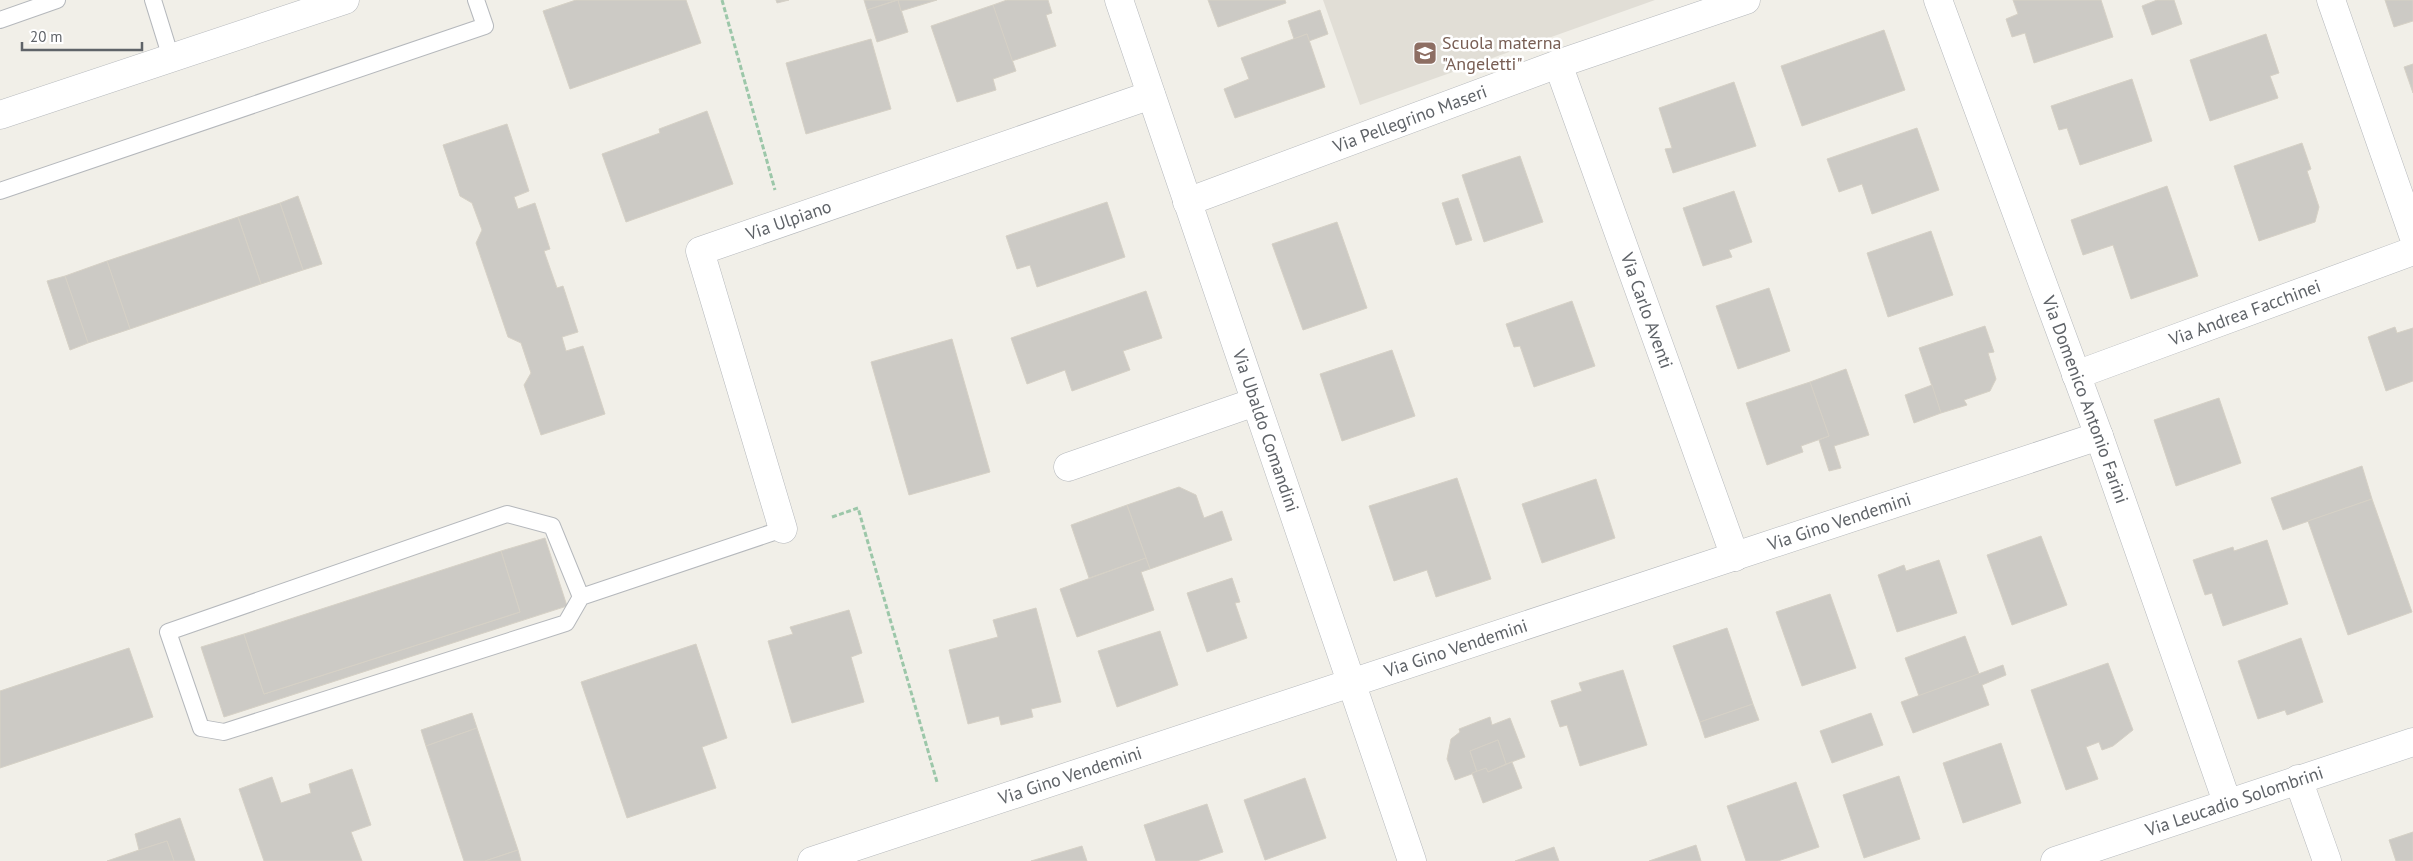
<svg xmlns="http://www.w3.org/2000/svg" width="2413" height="861" font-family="'PT Sans',sans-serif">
<rect width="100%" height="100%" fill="#f1efe8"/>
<polygon fill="#e1ded6" points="1323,0 1655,0 1360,105"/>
<g fill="#cccac5" stroke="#d6d1c6">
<polygon points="576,0 686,0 701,43 570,89 543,11"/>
<polygon points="776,0 789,0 777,3"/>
<polygon points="864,0 897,0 867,10"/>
<polygon points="898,0 908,32 877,42 867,10"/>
<polygon points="898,0 937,0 901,11"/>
<polygon points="1007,0 1048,0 1052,13 1046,15 1056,46 1012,61 993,5"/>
<polygon points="1208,0 1285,0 1286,3 1218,27"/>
<polygon points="2013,0 2101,0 2113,37 2034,63 2025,33 2012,37 2006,19 2018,14"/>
<polygon points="2157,0 2174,0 2182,24 2152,35 2142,6"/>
<polygon points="2385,0 2413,0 2413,21 2394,27"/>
<polygon points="993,5 1016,71 993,79 996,90 957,102 931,26"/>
<polygon points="1320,10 1328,34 1309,41 1307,34 1294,39 1288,21"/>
<polygon points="1884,30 1905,90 1802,126 1781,66"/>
<polygon points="1307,34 1325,87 1235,118 1224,89 1249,79 1241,58"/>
<polygon points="2266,34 2279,73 2270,76 2278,98 2210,121 2190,60"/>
<polygon points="871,39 891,109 806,134 786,63"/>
<polygon points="2413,64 2413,93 2404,67"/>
<polygon points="2132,79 2152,141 2080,165 2067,128 2059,130 2051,106"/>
<polygon points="1734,82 1756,146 1673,173 1665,149 1672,148 1659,108"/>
<polygon points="707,111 733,184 626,222 602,154 660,133 659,129"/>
<polygon points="507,124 529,191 514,197 518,209 535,203 550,249 544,251 557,288 563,286 578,332 562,337 566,351 583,346 605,414 541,435 524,385 531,373 521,343 508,337 476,243 482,230 472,203 460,196 443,145"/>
<polygon points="1917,128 1939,190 1872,214 1862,184 1839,192 1827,159"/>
<polygon points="2302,143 2311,169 2307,171 2319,207 2315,222 2259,241 2234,166"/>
<polygon points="1520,156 1543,222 1484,242 1462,175"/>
<polygon points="2167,186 2198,276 2131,299 2113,245 2083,255 2071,220"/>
<polygon points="1734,191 1752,242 1729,250 1732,257 1703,266 1683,208"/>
<polygon points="298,196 322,264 303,270 280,203"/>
<polygon points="1458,198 1472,240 1456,245 1442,203"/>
<polygon points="1107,202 1125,257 1037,287 1030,265 1017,269 1006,236"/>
<polygon points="280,203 303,270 261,284 238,217"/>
<polygon points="238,217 261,284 130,329 107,261"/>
<polygon points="1337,222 1367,308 1303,330 1272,244"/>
<polygon points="1931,231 1953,295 1888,317 1867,253"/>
<polygon points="107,261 130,329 88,343 65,276"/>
<polygon points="65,276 88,343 70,350 47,281"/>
<polygon points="1769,288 1790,351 1738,369 1716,306"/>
<polygon points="1146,291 1162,338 1123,351 1130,370 1072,391 1065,370 1027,384 1011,338"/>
<polygon points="1572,301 1595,366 1534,387 1520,346 1514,347 1506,324"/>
<polygon points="1985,326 1994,352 1988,353 1996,379 1990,391 1964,400 1967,405 1941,413 1919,348"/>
<polygon points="2395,327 2397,333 2413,328 2413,381 2386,391 2368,337"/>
<polygon points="952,339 990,472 909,495 871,362"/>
<polygon points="1392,350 1415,416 1342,441 1320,374"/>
<polygon points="1846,369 1869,435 1834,446 1841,468 1829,471 1819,440 1829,436 1810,382"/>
<polygon points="1810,382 1829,436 1801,446 1803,452 1767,465 1746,403"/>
<polygon points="1932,385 1941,413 1914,423 1905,395"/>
<polygon points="2219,398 2241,463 2176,486 2154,420"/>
<polygon points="2362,466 2372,499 2283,530 2271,498"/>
<polygon points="1457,478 1491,579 1436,597 1427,570 1394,581 1369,506"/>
<polygon points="1596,479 1615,538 1542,563 1522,504"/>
<polygon points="1179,487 1196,495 1204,518 1222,511 1232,540 1150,569 1127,505"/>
<polygon points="2372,499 2412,612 2348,635 2308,521"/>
<polygon points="1127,505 1146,558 1089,578 1071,525"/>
<polygon points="2041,536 2067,605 2012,625 1987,555"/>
<polygon points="545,538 567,606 224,717 201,647 244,634 264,694 520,612 501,551"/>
<polygon points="2267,540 2288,604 2223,626 2212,593 2205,595 2193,560 2233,547 2234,551"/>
<polygon points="501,551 520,612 264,694 244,634"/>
<polygon points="1146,558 1150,569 1141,572 1154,610 1077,637 1060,589"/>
<polygon points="1939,560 1957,613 1897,632 1878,575 1904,565 1906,571"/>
<polygon points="1232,578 1240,602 1235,603 1247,638 1207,652 1187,593"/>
<polygon points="1830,594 1856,668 1802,686 1776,612"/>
<polygon points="1036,608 1061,702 1031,709 1033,717 1001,725 999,716 968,724 949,650 998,637 993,620"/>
<polygon points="849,610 862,653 851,657 864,702 792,723 768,641 793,634 790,627"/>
<polygon points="1727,628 1753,704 1700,722 1673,646"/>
<polygon points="1160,631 1178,685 1117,707 1098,651"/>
<polygon points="1965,636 1979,674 1919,696 1905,658"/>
<polygon points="2301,638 2323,702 2287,715 2285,710 2258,719 2238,661"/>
<polygon points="696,644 727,738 702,747 716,788 627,818 581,682"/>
<polygon points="129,648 153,717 0,768 0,691"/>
<polygon points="2108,663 2133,730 2113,746 2102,750 2099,742 2086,747 2098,779 2066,790 2031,690"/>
<polygon points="2003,665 2006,675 1982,685 1989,705 1913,733 1901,702"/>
<polygon points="1623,670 1647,745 1580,766 1567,725 1560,727 1551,701 1582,691 1579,683"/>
<polygon points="1753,704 1759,720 1705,738 1700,722"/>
<polygon points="472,713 477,728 426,746 421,730"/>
<polygon points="1871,713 1883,745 1832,763 1820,731"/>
<polygon points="1490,717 1492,725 1510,718 1525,757 1506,764 1498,740 1470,751 1477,772 1455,780 1447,759 1451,739 1460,732 1459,729"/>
<polygon points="477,728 518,850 485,861 464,861 426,746"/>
<polygon points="1498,740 1506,764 1488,772 1486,768 1477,772 1470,751"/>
<polygon points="2001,743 2021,803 1963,823 1943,763"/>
<polygon points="1512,762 1522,788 1483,803 1472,773 1486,768 1488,772"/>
<polygon points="352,769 371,825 351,832 362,861 264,861 239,789 272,777 281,803 311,793 309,784"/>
<polygon points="1899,776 1920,839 1864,858 1843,795"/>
<polygon points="1305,778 1326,838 1265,860 1244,800"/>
<polygon points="1796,782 1819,847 1778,861 1746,861 1727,806"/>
<polygon points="1207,804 1223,852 1197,861 1156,861 1144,825"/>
<polygon points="180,818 195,861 174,861 167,841 139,850 135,834"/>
<polygon points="2413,832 2413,861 2396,861 2389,840"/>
<polygon points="167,841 174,861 107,861 139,850"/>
<polygon points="1696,845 1701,861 1649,861"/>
<polygon points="1082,846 1087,861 1031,861"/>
<polygon points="1554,847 1559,861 1515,861"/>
<polygon points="518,850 521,861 485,861"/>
</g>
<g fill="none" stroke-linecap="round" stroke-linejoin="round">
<g stroke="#b5b8bc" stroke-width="18">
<g id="lane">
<polyline points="153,0 171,58"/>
<polyline points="0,20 57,0"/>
<polyline points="0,191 485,26 476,0"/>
<polyline points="581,597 566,623 224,732 201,728 168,632 507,514 552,526 581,597 783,529"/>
</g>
</g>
<g stroke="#b5b8bc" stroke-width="29">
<g id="street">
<path id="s1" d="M1119 0 1412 861"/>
<path id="s2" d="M1938 0 2099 436 2227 802"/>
<polyline points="2331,0 2413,235"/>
<path id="s3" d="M1558 64 1735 557"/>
<polyline points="0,115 345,0"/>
<path id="s4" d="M1187 202 1558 64 1746 0"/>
<path id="s5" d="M2076 375 2413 251"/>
<polyline points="1068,467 1255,402"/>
<path id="s6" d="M783 529 700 251 1151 95"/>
<polyline points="2298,779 2327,861"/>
<path id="s7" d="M812 861 2099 436"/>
</g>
</g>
<g stroke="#b6babf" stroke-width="29">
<g id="secondary">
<path id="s8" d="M2055 861 2413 742"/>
</g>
</g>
<g stroke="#9cc7a9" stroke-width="3" stroke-dasharray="5 2.5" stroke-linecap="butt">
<polyline points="722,0 775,190"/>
<polyline points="832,517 858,508 937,782"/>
</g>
<use href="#lane" stroke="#fff" stroke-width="16"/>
<use href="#street" stroke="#fff" stroke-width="28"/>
<use href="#secondary" stroke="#fff" stroke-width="28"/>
</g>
<defs>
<g id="school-square" transform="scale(1.25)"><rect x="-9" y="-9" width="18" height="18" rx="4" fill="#8d6e63" stroke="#fff"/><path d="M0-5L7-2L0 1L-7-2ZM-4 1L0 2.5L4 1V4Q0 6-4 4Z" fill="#fff"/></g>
</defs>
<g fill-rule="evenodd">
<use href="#school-square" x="1425" y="53"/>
</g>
<g text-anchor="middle" stroke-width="5" stroke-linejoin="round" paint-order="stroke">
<g font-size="18" fill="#785e54" stroke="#fff" text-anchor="start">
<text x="1442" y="49">Scuola materna<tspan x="1442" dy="21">"Angeletti"</tspan></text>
</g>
<g font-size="18" fill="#5f6368" stroke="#fff">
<text dy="6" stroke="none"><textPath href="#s4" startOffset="238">Via Pellegrino Maseri</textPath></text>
<text dy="6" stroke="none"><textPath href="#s6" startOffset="384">Via Ulpiano</textPath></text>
<text dy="6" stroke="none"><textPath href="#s3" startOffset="262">Via Carlo Aventi</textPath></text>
<text dy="6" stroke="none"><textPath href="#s5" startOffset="180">Via Andrea Facchinei</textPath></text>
<text dy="6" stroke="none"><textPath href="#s2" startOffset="426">Via Domenico Antonio Farini</textPath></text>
<text dy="6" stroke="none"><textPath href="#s1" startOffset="455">Via Ubaldo Comandini</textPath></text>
<text dy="6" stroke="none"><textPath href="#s7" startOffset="1082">Via Gino Vendemini</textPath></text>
<text dy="6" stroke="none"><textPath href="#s7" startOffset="678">Via Gino Vendemini</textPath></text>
<text dy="6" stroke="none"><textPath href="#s7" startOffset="272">Via Gino Vendemini</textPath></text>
<text dy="6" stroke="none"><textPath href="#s8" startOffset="189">Via Leucadio Solombrini</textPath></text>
</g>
</g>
<path d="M22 42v8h120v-8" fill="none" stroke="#5f6368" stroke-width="2.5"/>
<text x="30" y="42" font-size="15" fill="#5f6368" stroke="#ffffff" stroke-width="4" paint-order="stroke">20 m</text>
</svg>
